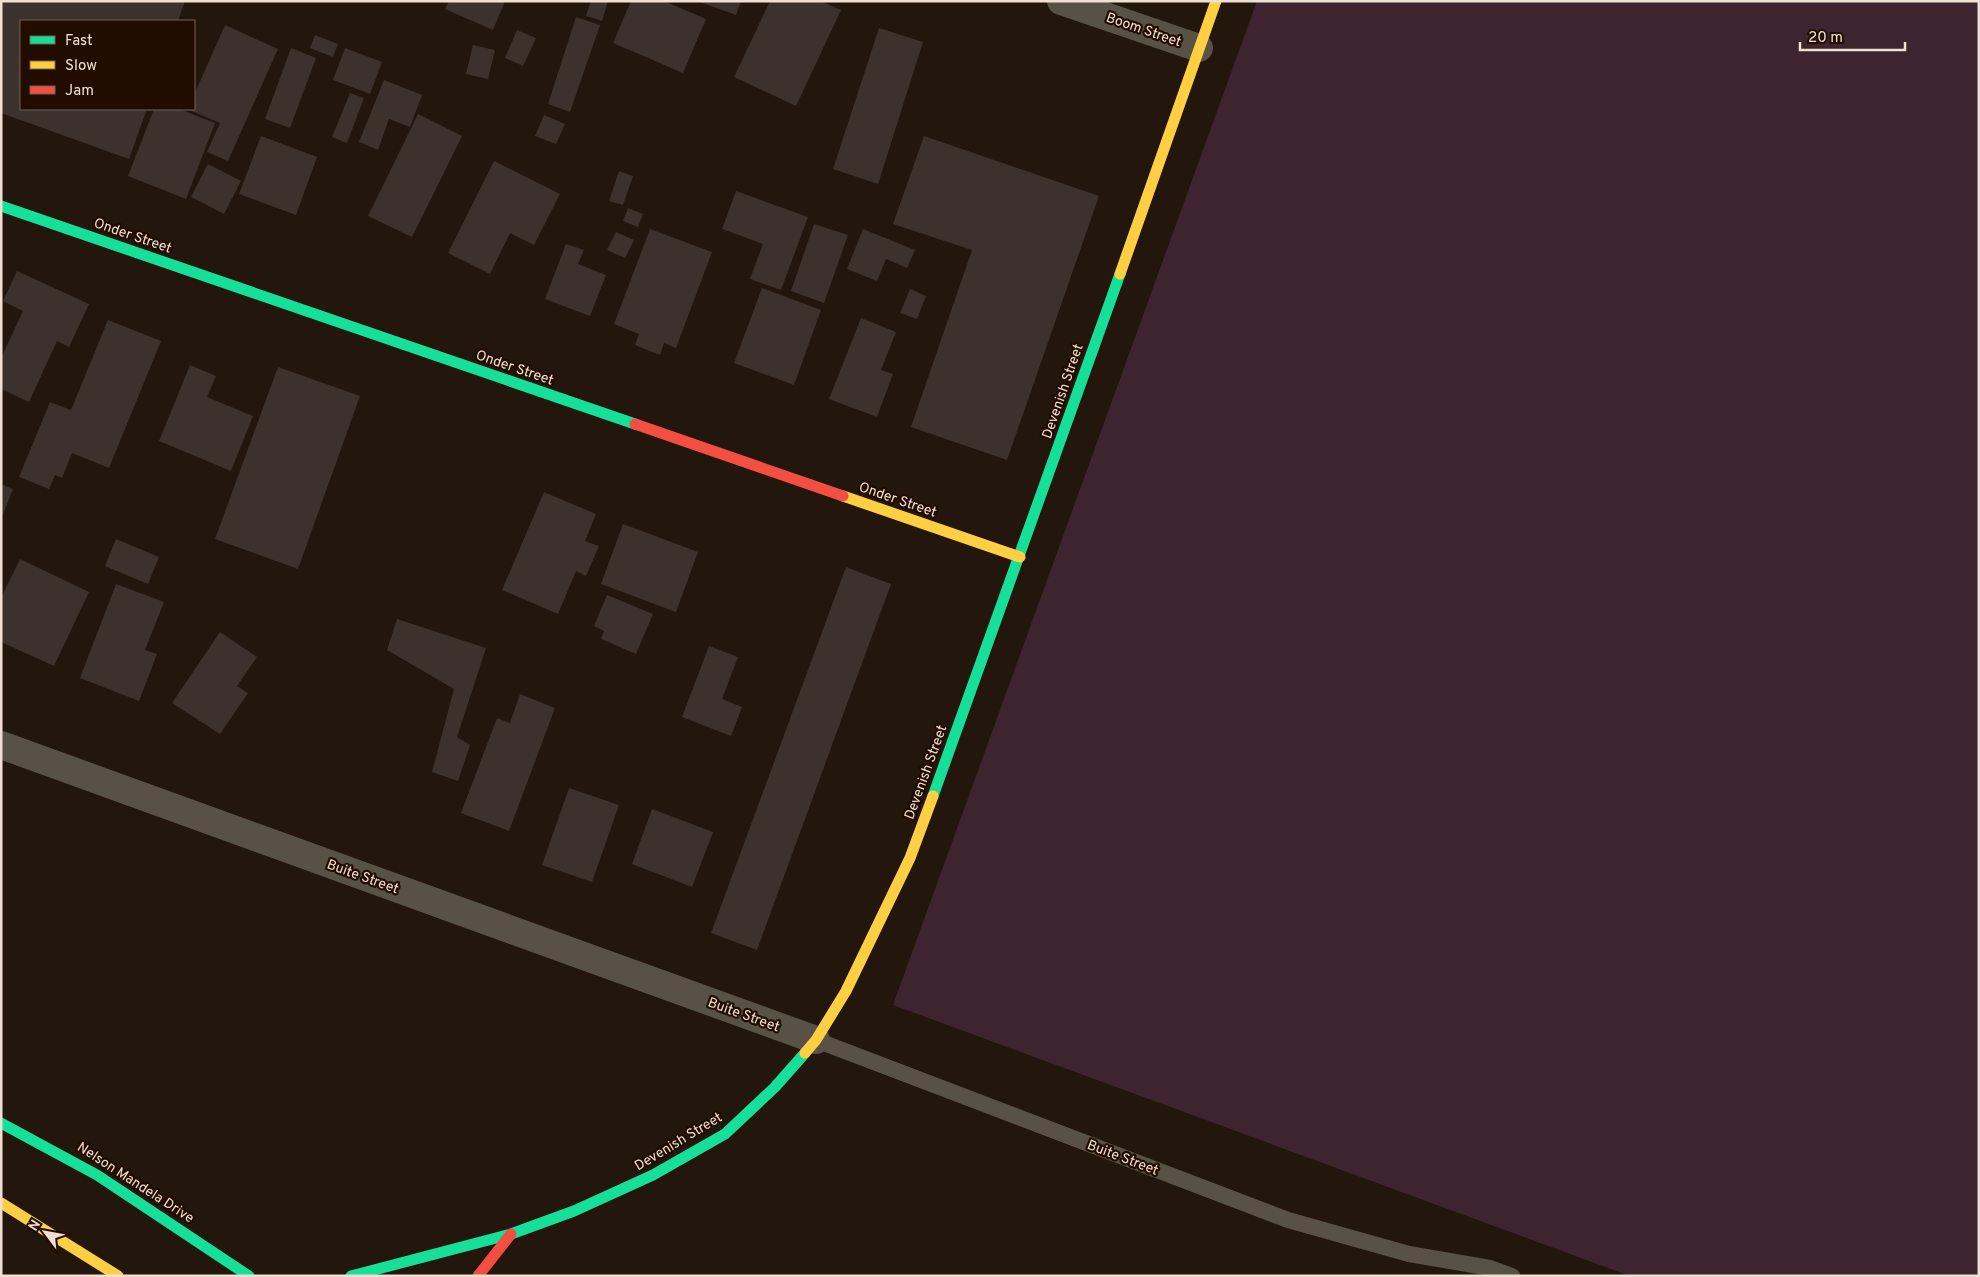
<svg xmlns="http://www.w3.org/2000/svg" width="1980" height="1277" font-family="Overpass,sans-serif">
<rect width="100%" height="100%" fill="#23160c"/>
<polygon fill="#3e242e" points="1257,1 1979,1 1979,1276 1630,1276 893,1005"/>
<g fill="#3d312c">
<polygon points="1,1 185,1 178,21 21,21 21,109 147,109 129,159 1,113"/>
<polygon points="449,1 505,1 493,30 445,9"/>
<polygon points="591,1 608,1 602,21 586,16"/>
<polygon points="631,1 664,1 706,19 683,73 613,43"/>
<polygon points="697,1 741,1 736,15"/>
<polygon points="770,1 821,1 841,10 796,106 734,77"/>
<polygon points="576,17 600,25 570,112 548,104"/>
<polygon points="225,25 278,49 228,161 207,152 220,123 187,109 194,109 194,95"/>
<polygon points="879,28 923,42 878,184 833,169"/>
<polygon points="517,30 536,38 523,66 505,58"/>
<polygon points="315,35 338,44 333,57 310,48"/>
<polygon points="473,45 495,50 488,79 466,74"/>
<polygon points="291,48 316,58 290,128 265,119"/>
<polygon points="345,48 382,62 370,94 333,80"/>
<polygon points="384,80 422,95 410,127 389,119 378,150 359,142"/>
<polygon points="350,93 364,98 347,143 332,137"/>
<polygon points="154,109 179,109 215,123 186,199 128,176"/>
<polygon points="418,114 462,136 412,237 368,216"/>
<polygon points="544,115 565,124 556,144 535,136"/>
<polygon points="261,136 317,157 296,215 239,194"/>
<polygon points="924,136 1099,196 1007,460 911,427 972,250 893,224"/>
<polygon points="494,161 560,194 534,245 510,233 490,274 448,253"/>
<polygon points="208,164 241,181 224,214 191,197"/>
<polygon points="619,171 633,176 623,205 609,201"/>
<polygon points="736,191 808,217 781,290 750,279 763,244 722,229"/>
<polygon points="628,208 643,214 638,227 623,221"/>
<polygon points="814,224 848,235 824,303 791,291"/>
<polygon points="650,229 712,252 676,348 664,343 660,355 635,345 639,334 614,324"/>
<polygon points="863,229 915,250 907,268 886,259 877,281 847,269"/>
<polygon points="616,232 634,240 625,258 607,250"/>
<polygon points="566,244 584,250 578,264 606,275 590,316 545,299"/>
<polygon points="17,271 89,304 69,347 57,341 29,402 1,389 1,358 23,311 3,301"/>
<polygon points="762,288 821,310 794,385 734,363"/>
<polygon points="910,289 926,296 917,319 900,313"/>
<polygon points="861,318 896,332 881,370 893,374 877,417 829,399"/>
<polygon points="108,320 161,341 109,468 72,453 62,478 55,475 49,489 19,477 50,402 71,410"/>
<polygon points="190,365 216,376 207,397 253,416 231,471 159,441"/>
<polygon points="278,367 360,396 298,569 215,539"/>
<polygon points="1,484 13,489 1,519"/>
<polygon points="544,492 596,514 585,541 599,546 586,576 576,571 558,614 502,590"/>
<polygon points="623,524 698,552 676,612 601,584"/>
<polygon points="116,539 159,557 148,584 105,566"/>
<polygon points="20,559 89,592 54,666 1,642 1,598"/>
<polygon points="846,567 891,584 757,950 711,933"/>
<polygon points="116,584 164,602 145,650 157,654 139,701 80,678"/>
<polygon points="607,595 653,614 636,654 601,639 604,631 594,626"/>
<polygon points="397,619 486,648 457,737 470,745 458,781 432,772 454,689 387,650"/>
<polygon points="220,632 257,657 237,686 248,693 220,734 172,703"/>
<polygon points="709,646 738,657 722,699 742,707 731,736 682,717"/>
<polygon points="520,694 555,708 509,831 461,813 497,718 510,723"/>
<polygon points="569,788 619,805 592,882 542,865"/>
<polygon points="652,809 713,832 692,887 632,864"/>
</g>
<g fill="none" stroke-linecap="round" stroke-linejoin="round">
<polyline stroke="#575146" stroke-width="16" points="816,1040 1288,1220 1409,1254 1490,1268 1512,1276"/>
<g stroke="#575146" stroke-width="28">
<polyline points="1061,1 1199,48"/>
<polyline points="1,745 816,1040"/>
</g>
<g stroke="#16e098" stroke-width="11">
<polyline points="1,206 635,424"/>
<polyline points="933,796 1120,274"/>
<polyline points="1,1123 97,1175 249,1276"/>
<polyline points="351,1276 511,1234 574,1211 653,1175 725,1134 775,1087 805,1053"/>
</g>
<g stroke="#ffcf43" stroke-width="11">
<polyline points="1120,274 1216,1"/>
<polyline points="843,496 1020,557"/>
<polyline points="805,1053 816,1040 846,991 910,858 933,796"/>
<polyline points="1,1203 118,1276"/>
</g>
<g stroke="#f24e42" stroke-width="11">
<polyline points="635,424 843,496"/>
<polyline points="478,1276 511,1234"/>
</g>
</g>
<g text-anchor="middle" stroke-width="4.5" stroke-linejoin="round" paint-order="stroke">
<g font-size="14" fill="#f0e0d4" stroke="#220c00">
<text transform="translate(1144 29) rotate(19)" y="5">Boom Street</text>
<text transform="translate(133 235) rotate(19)" y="5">Onder Street</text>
<text transform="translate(515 367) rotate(19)" y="5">Onder Street</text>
<text transform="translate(1062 391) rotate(-71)" y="5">Devenish Street</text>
<text transform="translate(898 499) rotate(19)" y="5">Onder Street</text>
<text transform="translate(925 772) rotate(-70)" y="5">Devenish Street</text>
<text transform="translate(363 876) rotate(20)" y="5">Buite Street</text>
<text transform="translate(744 1014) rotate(20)" y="5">Buite Street</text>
<text transform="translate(678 1141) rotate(-31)" y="5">Devenish Street</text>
<text transform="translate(1123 1157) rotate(21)" y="5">Buite Street</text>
<text transform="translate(136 1182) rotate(33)" y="5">Nelson Mandela Drive</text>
</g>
</g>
<rect width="1980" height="1277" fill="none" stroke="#f0e0d4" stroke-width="5"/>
<rect x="20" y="20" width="175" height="90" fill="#220c00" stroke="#746155"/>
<rect x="30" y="36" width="25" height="8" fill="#16e098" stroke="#746155"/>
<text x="65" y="45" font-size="15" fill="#f0e0d4">Fast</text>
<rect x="30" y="61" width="25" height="8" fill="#ffcf43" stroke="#746155"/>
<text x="65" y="70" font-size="15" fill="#f0e0d4">Slow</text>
<rect x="30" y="86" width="25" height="8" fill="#f24e42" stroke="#746155"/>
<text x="65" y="95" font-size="15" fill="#f0e0d4">Jam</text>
<g transform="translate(45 1232) rotate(302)" stroke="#220c00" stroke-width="4" paint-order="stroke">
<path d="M0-4L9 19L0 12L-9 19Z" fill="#f0e0d4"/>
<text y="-8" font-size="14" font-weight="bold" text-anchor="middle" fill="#f0e0d4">N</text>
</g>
<path d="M1800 42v8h105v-8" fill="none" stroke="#f0e0d4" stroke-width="2.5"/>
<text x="1808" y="42" font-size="15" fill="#f0e0d4" stroke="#220c00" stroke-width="4" paint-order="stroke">20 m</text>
</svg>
